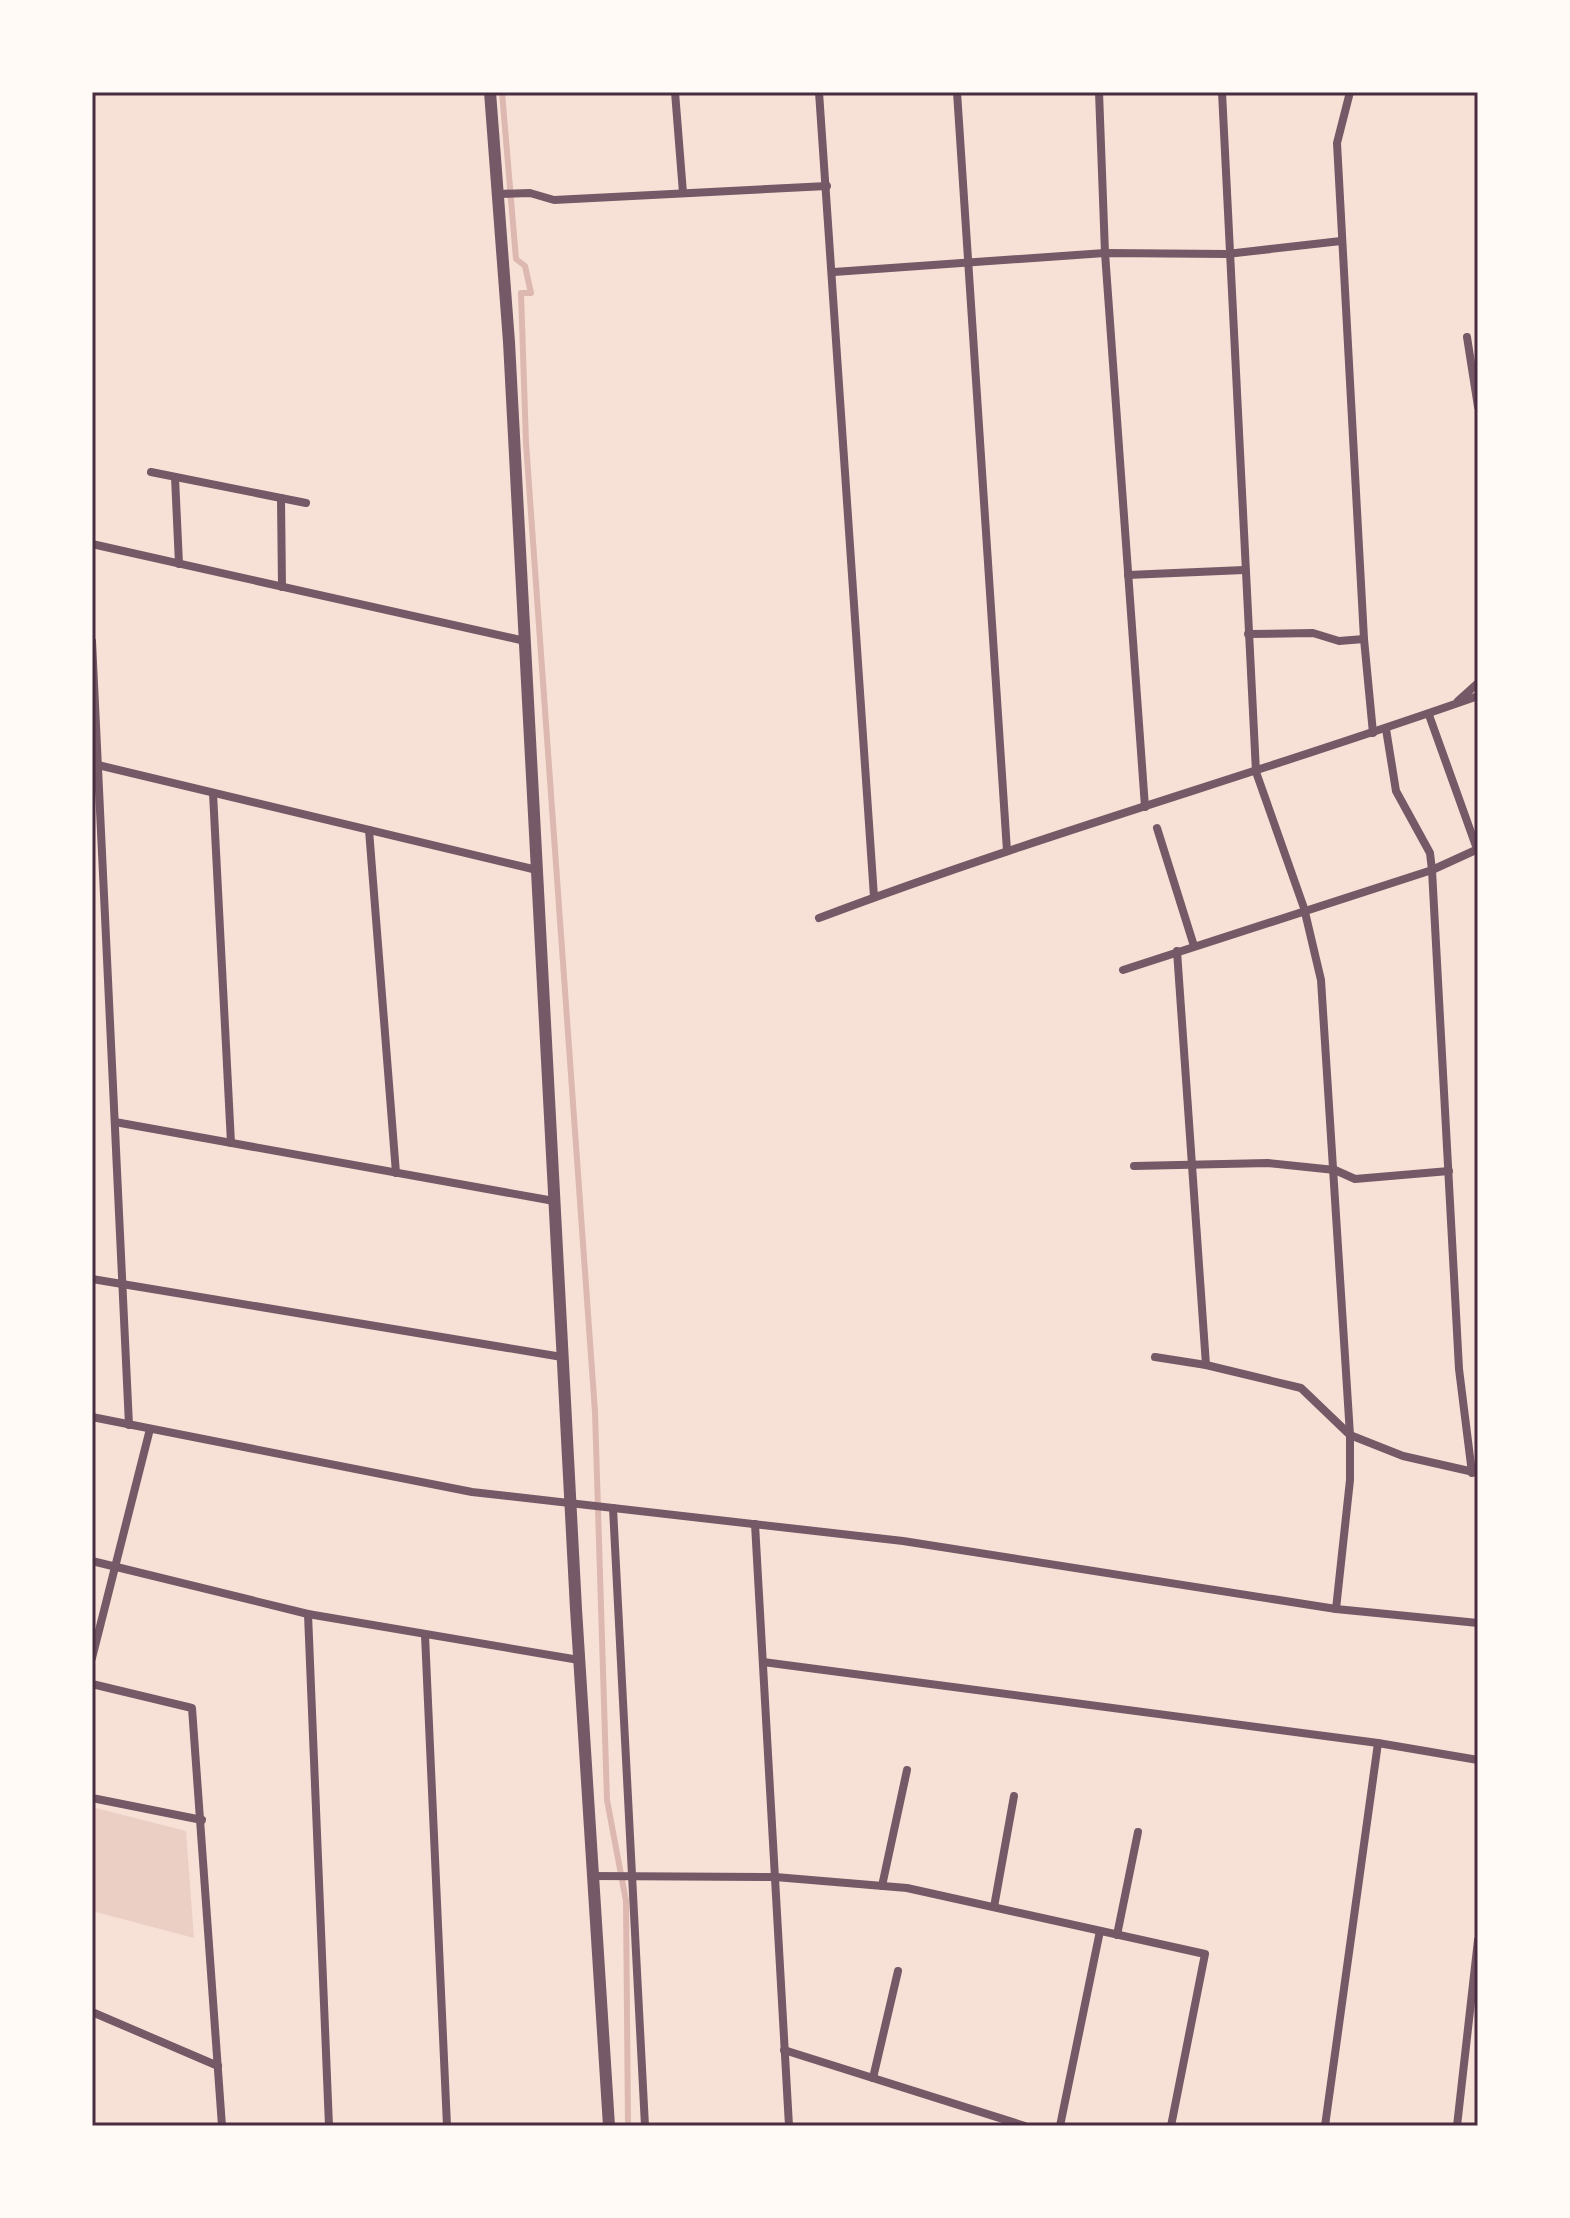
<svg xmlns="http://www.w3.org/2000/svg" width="1570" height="2218" font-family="Inter,sans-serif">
<rect width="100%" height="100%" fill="#f7e1d7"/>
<polygon fill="#ebcfc5" points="92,1807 186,1831 194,1938 92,1911"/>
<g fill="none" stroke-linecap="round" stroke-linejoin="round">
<polyline stroke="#dcb8b0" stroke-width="6" points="502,92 516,259 525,266 531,293 521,293 526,443 595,1412 607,1800 626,1901 628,2126"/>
<g stroke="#755966" stroke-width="8">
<polyline points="675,92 683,193"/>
<polyline points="819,92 874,897"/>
<polyline points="957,92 1007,851"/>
<polyline points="1099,92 1105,253 1145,807"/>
<polyline points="1222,92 1256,772 1304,908 1321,980 1350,1435 1350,1480 1336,1609"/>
<polyline points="1350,92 1337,143 1364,639 1373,733"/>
<polyline points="498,194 530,193 554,200 827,186"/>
<polyline points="834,272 1105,253 1227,254 1341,241"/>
<polyline points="1467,337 1478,407"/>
<polyline points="151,472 306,503"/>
<polyline points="175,477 179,564"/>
<polyline points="281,498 282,587"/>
<polyline points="92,544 525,641"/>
<polyline points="1128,575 1244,570"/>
<polyline points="1248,634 1313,633 1339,641 1364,639"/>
<polyline points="92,641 129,1425"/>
<polyline points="1458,701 1478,683"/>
<polyline points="1429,715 1477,849"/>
<polyline points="1386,729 1396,791 1430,853 1432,870 1459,1369 1472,1473"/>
<polyline points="98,765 537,870"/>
<polyline points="213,793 231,1143"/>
<polyline points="1157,828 1194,946"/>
<polyline points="369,830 396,1173"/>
<path d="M819 918C1036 836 1260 773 1478 696"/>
<polyline points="1177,951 1206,1365"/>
<polyline points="1123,970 1432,870 1478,849"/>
<polyline points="115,1122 554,1201"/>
<polyline points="1134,1166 1268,1163 1335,1170 1355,1179 1449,1171"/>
<polyline points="92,1279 562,1357"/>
<polyline points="1155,1357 1206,1365 1301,1388 1350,1435 1403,1456 1478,1473"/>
<polyline points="92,1417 472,1492 903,1541 1336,1609 1478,1623"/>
<polyline points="613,1508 645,2126"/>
<polyline points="755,1524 789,2126"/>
<polyline points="92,1561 308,1614 579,1660"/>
<polyline points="308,1614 329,2126"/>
<polyline points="425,1635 447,2126"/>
<polyline points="92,1658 150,1429"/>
<polyline points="763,1662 1378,1743 1478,1760"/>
<polyline points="92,1684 192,1708 222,2126"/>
<polyline points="92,1798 202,1820"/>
<polyline points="593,1876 775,1877 907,1888 1205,1954 1171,2126"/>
<polyline points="882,1886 907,1770"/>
<polyline points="994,1907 1014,1796"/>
<polyline points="1117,1935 1138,1832"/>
<polyline points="92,2012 218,2066"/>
<polyline points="784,2050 1025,2126"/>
<polyline points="873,2078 898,1971"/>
<polyline points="1060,2126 1100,1931"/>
<polyline points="1325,2126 1378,1743"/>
<polyline points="1457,2126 1478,1940"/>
</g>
<polyline stroke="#755966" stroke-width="12" points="490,92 509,342 576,1609 609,2126"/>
</g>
<rect width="1570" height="2218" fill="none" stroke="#fffaf5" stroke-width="188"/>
<rect x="94" y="94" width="1382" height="2030" fill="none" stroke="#4a2c40" stroke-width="3"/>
</svg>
